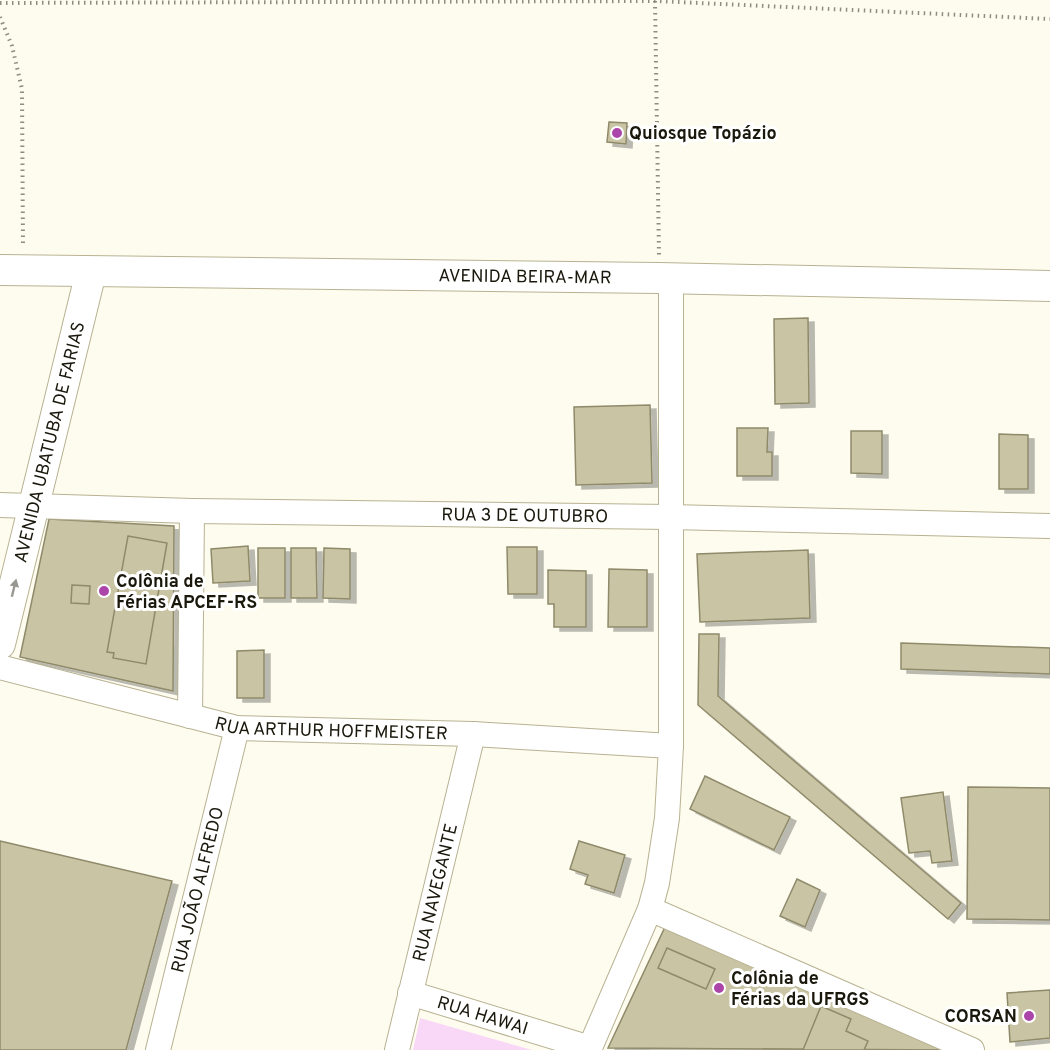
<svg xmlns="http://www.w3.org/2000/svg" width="1050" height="1050" font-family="Overpass,sans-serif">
<defs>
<filter id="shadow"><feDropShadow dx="6" dy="4" stdDeviation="0" flood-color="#0004"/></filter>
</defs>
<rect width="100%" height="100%" fill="#fefcef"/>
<polygon fill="#f9d8f7" points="420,1018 532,1050 413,1050"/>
<g fill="#c9c4a3" stroke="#8f8a6b" stroke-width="1.5" filter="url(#shadow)">
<polygon points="609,122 627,123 626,144 607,142"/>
<polygon points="808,318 809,403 775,404 774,319"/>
<polygon points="650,405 652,483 576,485 574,407"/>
<polygon points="737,428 768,428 767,452 772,452 772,476 737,476"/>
<polygon points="851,431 882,431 882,474 851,473"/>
<polygon points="999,434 1028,435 1028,489 999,489"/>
<polygon points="49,519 174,526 173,691 20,657"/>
<polygon points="128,536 167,543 146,664 113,658 114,653 107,652"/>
<polygon points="248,546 250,581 213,583 211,549"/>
<polygon points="507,547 537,547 537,594 508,594"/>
<rect x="258" y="548" width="27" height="50"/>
<polygon points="291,548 316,548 317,598 291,598"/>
<polygon points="324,548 350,549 350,599 323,598"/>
<polygon points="808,550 810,618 700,622 697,554"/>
<polygon points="609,569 647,570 647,627 608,627"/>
<polygon points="548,570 586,571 586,627 554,627 554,604 548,604"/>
<polygon points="72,585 90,586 89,604 71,603"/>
<polygon points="699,634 719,634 718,696 961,903 948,919 698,705"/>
<polygon points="901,643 1050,648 1050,674 901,669"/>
<polygon points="264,650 264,698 237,698 237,651"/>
<polygon points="705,776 790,817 774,850 690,809"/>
<polygon points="968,787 1050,788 1050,920 967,919"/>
<polygon points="943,792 952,861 932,863 930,851 909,853 901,798"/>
<polygon points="0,841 172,881 126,1050 0,1050"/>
<polygon points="579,841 625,855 614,893 585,884 588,875 570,869"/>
<polygon points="797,879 820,890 805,927 780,916"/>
<polygon points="665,927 944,1050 608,1048"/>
<polygon points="667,948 715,969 706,989 658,968"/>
<polygon points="1050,990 1050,1038 1010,1042 1007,993"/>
<polygon points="821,1006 851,1019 846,1031 868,1041 864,1050 803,1050"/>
</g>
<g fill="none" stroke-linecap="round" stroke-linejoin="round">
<g stroke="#b8b292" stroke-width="26">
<g id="minor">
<path id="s1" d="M0 505 192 511 670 517 1050 526"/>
<path id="s2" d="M0 667 237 728 473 734 671 746"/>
<polyline points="190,716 192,511"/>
<polyline points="650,909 972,1050"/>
<path id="s3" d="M410 993 590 1048"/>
<path id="s4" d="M158 1050 237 728"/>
<path id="s5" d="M397 1050 473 734"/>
<polyline points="589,1050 650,909 657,883 667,818 671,746 671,278"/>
</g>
</g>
<g stroke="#b8b292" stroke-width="32">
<g id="major">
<path id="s6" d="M0 270 659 278 1050 286"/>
<path id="s7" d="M0 644 91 272"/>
</g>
</g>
<g stroke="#8e8c7f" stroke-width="4" stroke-dasharray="1.5 4.5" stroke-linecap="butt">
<polyline points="655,1 659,255"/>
<polyline points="0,3 655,1 1050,19"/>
<polyline points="0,17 12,46 22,89 23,247"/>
</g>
<use href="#minor" stroke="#fff" stroke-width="24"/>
<use href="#major" stroke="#fff" stroke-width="30"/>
</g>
<defs><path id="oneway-solid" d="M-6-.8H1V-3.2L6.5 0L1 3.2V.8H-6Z" transform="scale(1.5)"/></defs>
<use fill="#989792" href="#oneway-solid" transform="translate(14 588) rotate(-76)"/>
<g fill="#ab45aa" stroke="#fff" stroke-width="2">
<circle cx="617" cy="133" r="6"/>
<circle cx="104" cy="591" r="6"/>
<circle cx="719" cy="988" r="6"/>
<circle cx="1029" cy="1016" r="6"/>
</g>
<g text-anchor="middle" stroke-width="6" stroke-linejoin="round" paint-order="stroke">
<g font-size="18" font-weight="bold" fill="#1a180c" stroke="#fff" text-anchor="start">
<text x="629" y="139">Quiosque Topázio</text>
<text x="116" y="587">Colônia de<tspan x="116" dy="21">Férias APCEF-RS</tspan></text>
<text x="731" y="984">Colônia de<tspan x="731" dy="21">Férias da UFRGS</tspan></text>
<text x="1017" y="1022" text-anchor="end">CORSAN</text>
</g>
<g font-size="18" fill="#1a180c" stroke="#fff">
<text dy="6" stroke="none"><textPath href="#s6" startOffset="525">AVENIDA BEIRA-MAR</textPath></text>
<text dy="6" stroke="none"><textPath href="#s7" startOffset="208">AVENIDA UBATUBA DE FARIAS</textPath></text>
<text dy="6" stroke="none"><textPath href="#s1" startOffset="525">RUA 3 DE OUTUBRO</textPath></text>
<text dy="6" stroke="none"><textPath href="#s2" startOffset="339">RUA ARTHUR HOFFMEISTER</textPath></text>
<text dy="6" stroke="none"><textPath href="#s4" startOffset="165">RUA JOÃO ALFREDO</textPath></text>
<text dy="6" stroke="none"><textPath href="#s5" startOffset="162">RUA NAVEGANTE</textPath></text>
<text dy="6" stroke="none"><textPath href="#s3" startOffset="76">RUA HAWAI</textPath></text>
</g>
</g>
</svg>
